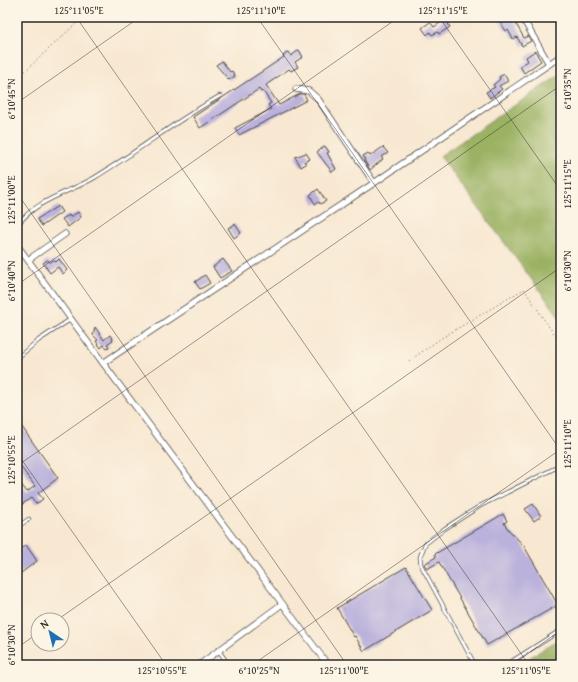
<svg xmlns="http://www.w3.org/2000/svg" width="578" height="682" font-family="'Gentium Book Plus',serif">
<rect width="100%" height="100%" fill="#fcf5e5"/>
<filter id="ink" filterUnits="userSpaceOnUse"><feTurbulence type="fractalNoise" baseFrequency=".025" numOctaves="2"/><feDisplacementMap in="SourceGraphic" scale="8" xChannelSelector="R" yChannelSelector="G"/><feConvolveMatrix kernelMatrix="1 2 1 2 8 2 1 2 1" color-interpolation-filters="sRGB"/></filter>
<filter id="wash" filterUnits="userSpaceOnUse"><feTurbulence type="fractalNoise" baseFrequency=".012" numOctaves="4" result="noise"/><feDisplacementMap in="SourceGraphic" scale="16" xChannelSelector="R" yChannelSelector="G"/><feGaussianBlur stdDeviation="0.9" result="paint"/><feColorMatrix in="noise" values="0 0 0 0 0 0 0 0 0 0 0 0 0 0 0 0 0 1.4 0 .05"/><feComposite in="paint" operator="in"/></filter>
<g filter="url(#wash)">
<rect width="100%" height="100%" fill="#f8e8d1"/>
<g fill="#9bb264" stroke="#636e48">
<polygon points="561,74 561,319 440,156"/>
<polygon points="561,638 561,665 518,665"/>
</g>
<g id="blocks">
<g fill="#bab1dc">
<polygon points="446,17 450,22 448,24 450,27 439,34 438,32 432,35 430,32 427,35 422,28 430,22 434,27 443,21 441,20"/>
<polygon points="497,17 512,17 524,38 528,36 531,41 522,46 517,37 513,39 508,30 506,31"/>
<polygon points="299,50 303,57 295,62 298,67 291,71 289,69 266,85 279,105 300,94 304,94 307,100 239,135 235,128 271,109 268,105 271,103 263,91 261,92 259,89 200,128 193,117 284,57 283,56 288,52 291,56"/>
<polygon points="535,51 541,61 524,73 520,66 528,61 526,57"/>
<polygon points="222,61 230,72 232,71 235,76 229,80 216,65"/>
<polygon points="504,74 508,81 499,86 502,89 490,98 486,92 495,87 493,85 500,79 499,77"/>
<polygon points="325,146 329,152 327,153 336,169 332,172 317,152"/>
<polygon points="383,147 388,153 381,157 383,159 370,170 364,160 365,159 363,156 368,153 370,156"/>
<polygon points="306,153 310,159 304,162 306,164 301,167 295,157"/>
<polygon points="318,189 326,201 320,204 319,202 315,204 310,195"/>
<polygon points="58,206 62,212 42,226 37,219"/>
<polygon points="78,212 81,217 68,227 62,219 69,215 70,217"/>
<polygon points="235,224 241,233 234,238 228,228"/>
<polygon points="59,259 67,270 63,274 58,267 50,273 43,263 48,260 50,263 53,260 56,262"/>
<polygon points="223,259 232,271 220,278 213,267"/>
<polygon points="205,275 210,283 200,289 195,282"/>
<polygon points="95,327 104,340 110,335 113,340 107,344 109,347 107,348 104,345 101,348 96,341 98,340 93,335"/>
<polygon points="17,420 58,478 38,493 43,499 36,504 31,498 17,508 17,479 27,492 35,486 17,462"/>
<polygon points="533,504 541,516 534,521 525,509"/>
<polygon points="503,514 507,521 504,523 508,529 524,546 558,605 487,645 439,562 427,569 424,564 436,557 435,554"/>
<polygon points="26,545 37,561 17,576 17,551"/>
<polygon points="406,567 432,610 364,651 355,636 354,637 337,608"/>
</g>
</g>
</g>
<g filter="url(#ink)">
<use href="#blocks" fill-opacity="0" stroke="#4a4744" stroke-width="1"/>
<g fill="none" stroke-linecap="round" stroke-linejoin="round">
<g stroke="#4a4744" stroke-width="4.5">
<g id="service">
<path d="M17 226C35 200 68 193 94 178 137 152 177 120 220 96"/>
<polyline points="17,358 39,340 71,319"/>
<polyline points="17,527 29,519"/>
<polyline points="219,651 229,665"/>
<polyline points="475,665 421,565 420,557 425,544 444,529 480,506 561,465"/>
<polyline points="506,665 561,630"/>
</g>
</g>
<g stroke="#4a4744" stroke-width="7">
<g id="minor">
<polyline points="522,17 549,64"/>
<polyline points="296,89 309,91 318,99 374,183"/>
<polyline points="17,245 103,363 328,665"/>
<polyline points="28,260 65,234"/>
<polyline points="103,363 374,183 561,56"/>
<polyline points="199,665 282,604"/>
</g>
</g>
<g stroke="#4a4744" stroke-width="1" stroke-dasharray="1 3" stroke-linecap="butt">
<polyline points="22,74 83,17"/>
<polyline points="409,361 440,339 524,289 549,327 561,342"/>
</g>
<use href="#service" stroke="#fff" stroke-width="3"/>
<use href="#minor" stroke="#fff" stroke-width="5.5"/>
</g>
</g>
<path fill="none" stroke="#2b2b2b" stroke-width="1" stroke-opacity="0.45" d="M76 17 529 665M257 17 561 451M439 17 561 191M17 103 140 17M17 193 347 665M17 285 399 17M17 453 166 665M17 466 561 85M57 620 561 267M17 648 38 633M252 665 561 449M512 665 561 630"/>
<rect width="578" height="682" fill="none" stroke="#fcf5e5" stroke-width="44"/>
<g transform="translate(50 632) rotate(325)"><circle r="19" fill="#fcf5e5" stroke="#a8a49b"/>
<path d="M0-3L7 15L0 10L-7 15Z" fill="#1f6fb2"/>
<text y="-6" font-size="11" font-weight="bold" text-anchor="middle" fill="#2b2b2b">N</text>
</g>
<rect x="22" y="22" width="534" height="638" fill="none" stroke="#2b2b2b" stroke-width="1.5"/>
<g font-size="10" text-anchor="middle" fill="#2b2b2b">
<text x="79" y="14">125°11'05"E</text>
<text x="261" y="14">125°11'10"E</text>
<text x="443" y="14">125°11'15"E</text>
<text transform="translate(567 89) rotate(-90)" y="4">6°10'35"N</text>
<text transform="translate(11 99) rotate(-90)" y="4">6°10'45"N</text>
<text transform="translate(567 184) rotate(-90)" y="4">125°11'15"E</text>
<text transform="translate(11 200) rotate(-90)" y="4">125°11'00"E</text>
<text transform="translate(567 271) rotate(-90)" y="4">6°10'30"N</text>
<text transform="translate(11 281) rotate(-90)" y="4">6°10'40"N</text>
<text transform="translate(567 444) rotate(-90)" y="4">125°11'10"E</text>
<text transform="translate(11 460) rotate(-90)" y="4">125°10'55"E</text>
<text transform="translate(11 645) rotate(-90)" y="4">6°10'30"N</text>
<text x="162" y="674">125°10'55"E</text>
<text x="259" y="674">6°10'25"N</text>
<text x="344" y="674">125°11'00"E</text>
<text x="526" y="674">125°11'05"E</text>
</g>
</svg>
